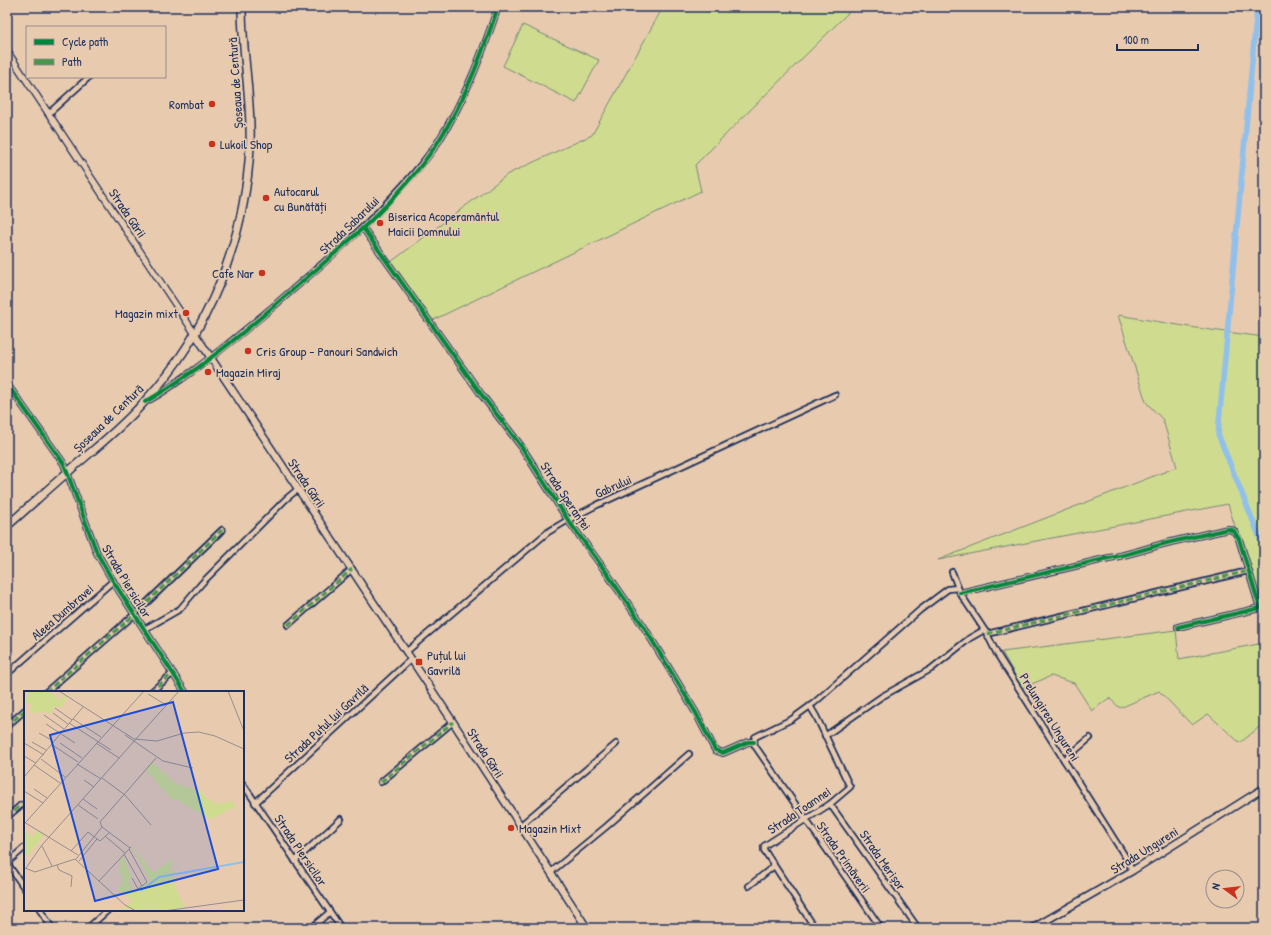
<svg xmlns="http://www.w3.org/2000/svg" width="1271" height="935" font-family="'Patrick Hand',sans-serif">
<rect width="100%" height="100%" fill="#e8cbaf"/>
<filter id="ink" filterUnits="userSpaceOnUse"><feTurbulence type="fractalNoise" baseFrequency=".025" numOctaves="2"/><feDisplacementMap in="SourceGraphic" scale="8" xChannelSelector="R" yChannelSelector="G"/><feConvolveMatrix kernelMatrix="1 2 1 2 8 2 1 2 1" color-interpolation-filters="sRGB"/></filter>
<g filter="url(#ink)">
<g fill="#cfdc8f" stroke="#758676">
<polygon points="663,7 854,7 695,165 701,191 429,322 387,265 508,174 592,135"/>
<polygon points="523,25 599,60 576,103 503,66"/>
<polygon points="1118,315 1196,328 1264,337 1264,619 1228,504 938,560 1177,467 1163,420 1146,402"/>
<polygon points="1176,630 1179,659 1264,643 1264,723 1240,743 1208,714 1192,725 1159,691 1120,708 1109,698 1092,711 1074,683 1051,676 1022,688 1002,652"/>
</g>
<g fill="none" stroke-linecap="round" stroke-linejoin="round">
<polyline stroke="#90c0eb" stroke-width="5.5" points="1257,7 1218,434 1264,548"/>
<g stroke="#1b2f5e" stroke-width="8">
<g id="minor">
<polyline points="48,114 89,77"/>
<polyline points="363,228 481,394 521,446 568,520 606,572 644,627 696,713 715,750 723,753 748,742 754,742"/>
<polyline points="7,384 64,464 97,553 113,581 185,692"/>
<path d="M147 401C165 392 180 380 197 368 224 348 249 327 274 306 316 269 359 234 396 193 411 177 426 160 438 142 465 100 482 54 498 7"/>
<polyline points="952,572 960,593 987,634 997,654 1128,861 1132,871"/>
<path d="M960 593 1109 558C1129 555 1147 548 1167 543 1187 538 1208 534 1228 529L1234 531 1239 539 1260 608 1178 627"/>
<polyline points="288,625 352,569"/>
<polyline points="145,629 180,609 202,583 286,499 298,489"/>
<polyline points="987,634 1248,571"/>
<polyline points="406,652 548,532 568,520 597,505 835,395"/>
<polyline points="7,674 113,581"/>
<polyline points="46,692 135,614 222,530"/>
<polyline points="151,692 173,673"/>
<polyline points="810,706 816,716 850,787 830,804 764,846 764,850 815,928"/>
<polyline points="7,726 25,710"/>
<polyline points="825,736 881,697 931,669 970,638 984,630"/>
<polyline points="1064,760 1090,738"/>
<polyline points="381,782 453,722"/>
<polyline points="243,784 341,928"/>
<polyline points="255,803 411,659"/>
<polyline points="830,804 918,928"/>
<polyline points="7,817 21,805"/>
<polyline points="521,825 616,744"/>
<polyline points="295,861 341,819"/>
<polyline points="7,863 25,889"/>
<polyline points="7,863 25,847"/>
<polyline points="551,872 607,826 689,754"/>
<polyline points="749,886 774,866"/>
<polyline points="40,910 52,928"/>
<polyline points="88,928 108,910"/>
<polyline points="311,928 330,912"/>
<polyline points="881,928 755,746 754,742 755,737 792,719 814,703 920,610 948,589 958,588"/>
</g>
</g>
<g stroke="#1b2f5e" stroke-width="8">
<polyline id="tertiary" points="7,51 195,334"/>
</g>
<g stroke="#1b2f5e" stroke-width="9">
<g id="secondary">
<polyline points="195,334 453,722 587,928"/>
<polyline points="1033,928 1132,871 1264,788"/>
</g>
</g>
<g stroke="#1b2f5e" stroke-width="10">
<path id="primary" d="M7 526C32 504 57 481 83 459 104 441 126 423 145 401 209 332 245 241 250 147 252 100 242 54 242 7"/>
</g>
<use href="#minor" stroke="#e8cbaf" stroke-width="4.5"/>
<use href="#tertiary" stroke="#e8cbaf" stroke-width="5.5"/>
<use href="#secondary" stroke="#e8cbaf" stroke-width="6"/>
<use href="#primary" stroke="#e8cbaf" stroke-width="7"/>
<g stroke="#49964d" stroke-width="3" stroke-dasharray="6 3" stroke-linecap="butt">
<polyline points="288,625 352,569"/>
<polyline points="987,634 1248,571"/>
<polyline points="46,692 135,614 222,530"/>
<polyline points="151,692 173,673"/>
<polyline points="7,726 25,710"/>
<polyline points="381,782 453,722"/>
<polyline points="7,817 21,805"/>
</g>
<g stroke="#e8cbaf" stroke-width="6">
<g id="cycleway">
<polyline points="363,228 481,394 521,446 568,520 606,572 644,627 696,713 715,750 723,753 748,742 754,742"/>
<polyline points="7,384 64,464 97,553 113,581 185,692"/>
<path d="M145 402C163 392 179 381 196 369 223 349 249 328 274 306 331 256 396 206 438 142 465 100 482 54 498 7"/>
<path d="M960 593 1109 558C1129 555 1147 548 1167 543 1187 538 1208 534 1228 529L1234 531 1239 539 1260 608 1178 627"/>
</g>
</g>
<use href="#cycleway" stroke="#00873e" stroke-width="4"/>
</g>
</g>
<g fill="#c8321e" stroke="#e8cbaf" stroke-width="1.5">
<circle cx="212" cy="104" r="4"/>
<circle cx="212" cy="144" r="4"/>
<circle cx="266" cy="198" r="4"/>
<circle cx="380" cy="223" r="4"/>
<circle cx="262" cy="273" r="4"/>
<circle cx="186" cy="313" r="4"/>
<circle cx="248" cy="351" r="4"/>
<circle cx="208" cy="372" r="4"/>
<rect x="415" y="658" width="8" height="8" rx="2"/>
<circle cx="511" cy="828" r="4"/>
</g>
<g text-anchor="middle" stroke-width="3.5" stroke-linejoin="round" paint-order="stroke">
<g font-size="13" fill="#1b2f5e" stroke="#e8cbaf">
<text transform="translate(235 83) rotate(-94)" y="5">Șoseaua de Centură</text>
<text transform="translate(128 213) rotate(56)" y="5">Strada Gării</text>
<text transform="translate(349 225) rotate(-44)" y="5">Strada Sabarului</text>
<text transform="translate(108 418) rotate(-44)" y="5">Șoseaua de Centură</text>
<text transform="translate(307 483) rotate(56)" y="5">Strada Gării</text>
<text transform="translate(613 486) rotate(-24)" y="5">Gabrului</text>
<text transform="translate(566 496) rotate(56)" y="5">Strada Speranței</text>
<text transform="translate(127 581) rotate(59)" y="5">Strada Piersicilor</text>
<text transform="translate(62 612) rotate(-41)" y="5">Aleea Dumbravei</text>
<text transform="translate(1050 717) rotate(58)" y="5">Prelungirea Ungureni</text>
<text transform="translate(326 723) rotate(-43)" y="5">Strada Puțul lui Gavrilă</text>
<text transform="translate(486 753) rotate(57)" y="5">Strada Gării</text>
<text transform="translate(799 810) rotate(-34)" y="5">Strada Toamnei</text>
<text transform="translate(301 850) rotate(56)" y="5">Strada Piersicilor</text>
<text transform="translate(1144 850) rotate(-32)" y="5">Strada Ungureni</text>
<text transform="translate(844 857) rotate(55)" y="5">Strada Primăverii</text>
<text transform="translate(883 860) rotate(55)" y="5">Strada Merișor</text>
</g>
<g font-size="13" fill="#1b2f5e" stroke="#e8cbaf" text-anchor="start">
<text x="204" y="109" text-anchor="end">Rombat</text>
<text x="220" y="149">Lukoil Shop</text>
<text x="274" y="196">Autocarul<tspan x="274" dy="15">cu Bunătăți</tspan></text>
<text x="388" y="221">Biserica Acoperamântul<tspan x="388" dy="15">Maicii Domnului</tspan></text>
<text x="254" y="278" text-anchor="end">Cafe Nar</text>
<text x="178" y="318" text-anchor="end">Magazin mixt</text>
<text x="256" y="356">Cris Group - Panouri Sandwich</text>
<text x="216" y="377">Magazin Miraj</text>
<text x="427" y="660">Puțul lui<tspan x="427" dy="15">Gavrilă</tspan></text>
<text x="519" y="833">Magazin Mixt</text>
</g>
</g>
<g transform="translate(24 691)">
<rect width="220" height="220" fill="#e8cbaf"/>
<path d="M0 0H25L35 9 40 5 43 7 37 17 31 15 26 23 18 20 12 23 6 20 7 13 1 11 4 1ZM128 71 152 93 177 100 181 106 193 113 209 110 213 118H206L190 127H184L152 108 149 110 122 79ZM0 139 8 146 13 140 20 144 3 165 0 164ZM108 154 129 182 147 169 149 190 162 220 99 218 109 210 95 200 99 187 94 179 97 176 95 169 99 165 108 187 104 189 109 200 126 190Z" fill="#cfdc8f"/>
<path fill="none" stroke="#90c0eb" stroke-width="2" d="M117 200 135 186 220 171"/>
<path fill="none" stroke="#968d8f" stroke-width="1" d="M35 0 110 48 133 50 160 42 175 41 191 45 220 58M204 0 220 40M124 3 142 14M31 17 48 29M29 22 44 33M20 24 40 38M49 28 77 46M45 32 87 59M22 33 51 52M15 42 29 50M101 44 139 70 169 77M112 48 155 0M8 51 22 59M0 52 20 64M36 52 58 67M72 52 95 67M27 53 54 71M0 65 12 72M17 68 41 86M53 73 77 88M10 74 36 92M0 86 59 16M78 87 101 104 127 134M60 89 70 96M10 98 23 107M0 100 19 112M59 108 73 118M54 114 74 128M0 131 54 164M1 132 120 0M78 136 76 131 132 67M81 145 101 162M18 155 28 175M105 158 123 191 114 198 108 187M47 160 64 141 76 150 85 142M100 163 118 195M52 168 78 136 106 157M55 170 73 148M33 174 35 179 48 185 47 196M1 177 11 181 51 168 101 214 112 220M2 177 18 154 112 48M75 190 107 156M140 220 220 209"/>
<path fill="#1d4ed8" fill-opacity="0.15" stroke="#1d4ed8" stroke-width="2" d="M149 11 194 178 71 210 26 44Z"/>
<rect width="220" height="220" fill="none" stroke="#1b2f5e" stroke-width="2"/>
</g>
<rect width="1271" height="935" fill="none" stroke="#e8cbaf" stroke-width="24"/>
<rect x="12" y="12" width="1247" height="911" fill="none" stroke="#1b2f5e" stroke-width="1.5" filter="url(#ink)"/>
<rect x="26" y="26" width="140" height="52" fill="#e8cbaf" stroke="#968d8f"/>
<rect x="34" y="39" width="20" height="6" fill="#00873e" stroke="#968d8f"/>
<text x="62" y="46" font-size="12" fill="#1b2f5e">Cycle path</text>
<rect x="34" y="59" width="20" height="6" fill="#49964d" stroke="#968d8f"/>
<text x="62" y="66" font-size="12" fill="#1b2f5e">Path</text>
<g transform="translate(1225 889) rotate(285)"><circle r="19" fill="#e8cbaf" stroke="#968d8f"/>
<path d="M0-3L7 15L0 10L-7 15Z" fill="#c8321e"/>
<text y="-6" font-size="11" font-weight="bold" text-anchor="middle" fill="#1b2f5e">N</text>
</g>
<path d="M1117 44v6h81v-6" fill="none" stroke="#1b2f5e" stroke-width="2"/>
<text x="1123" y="44" font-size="12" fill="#1b2f5e" stroke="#e8cbaf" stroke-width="3" paint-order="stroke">100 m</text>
</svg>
